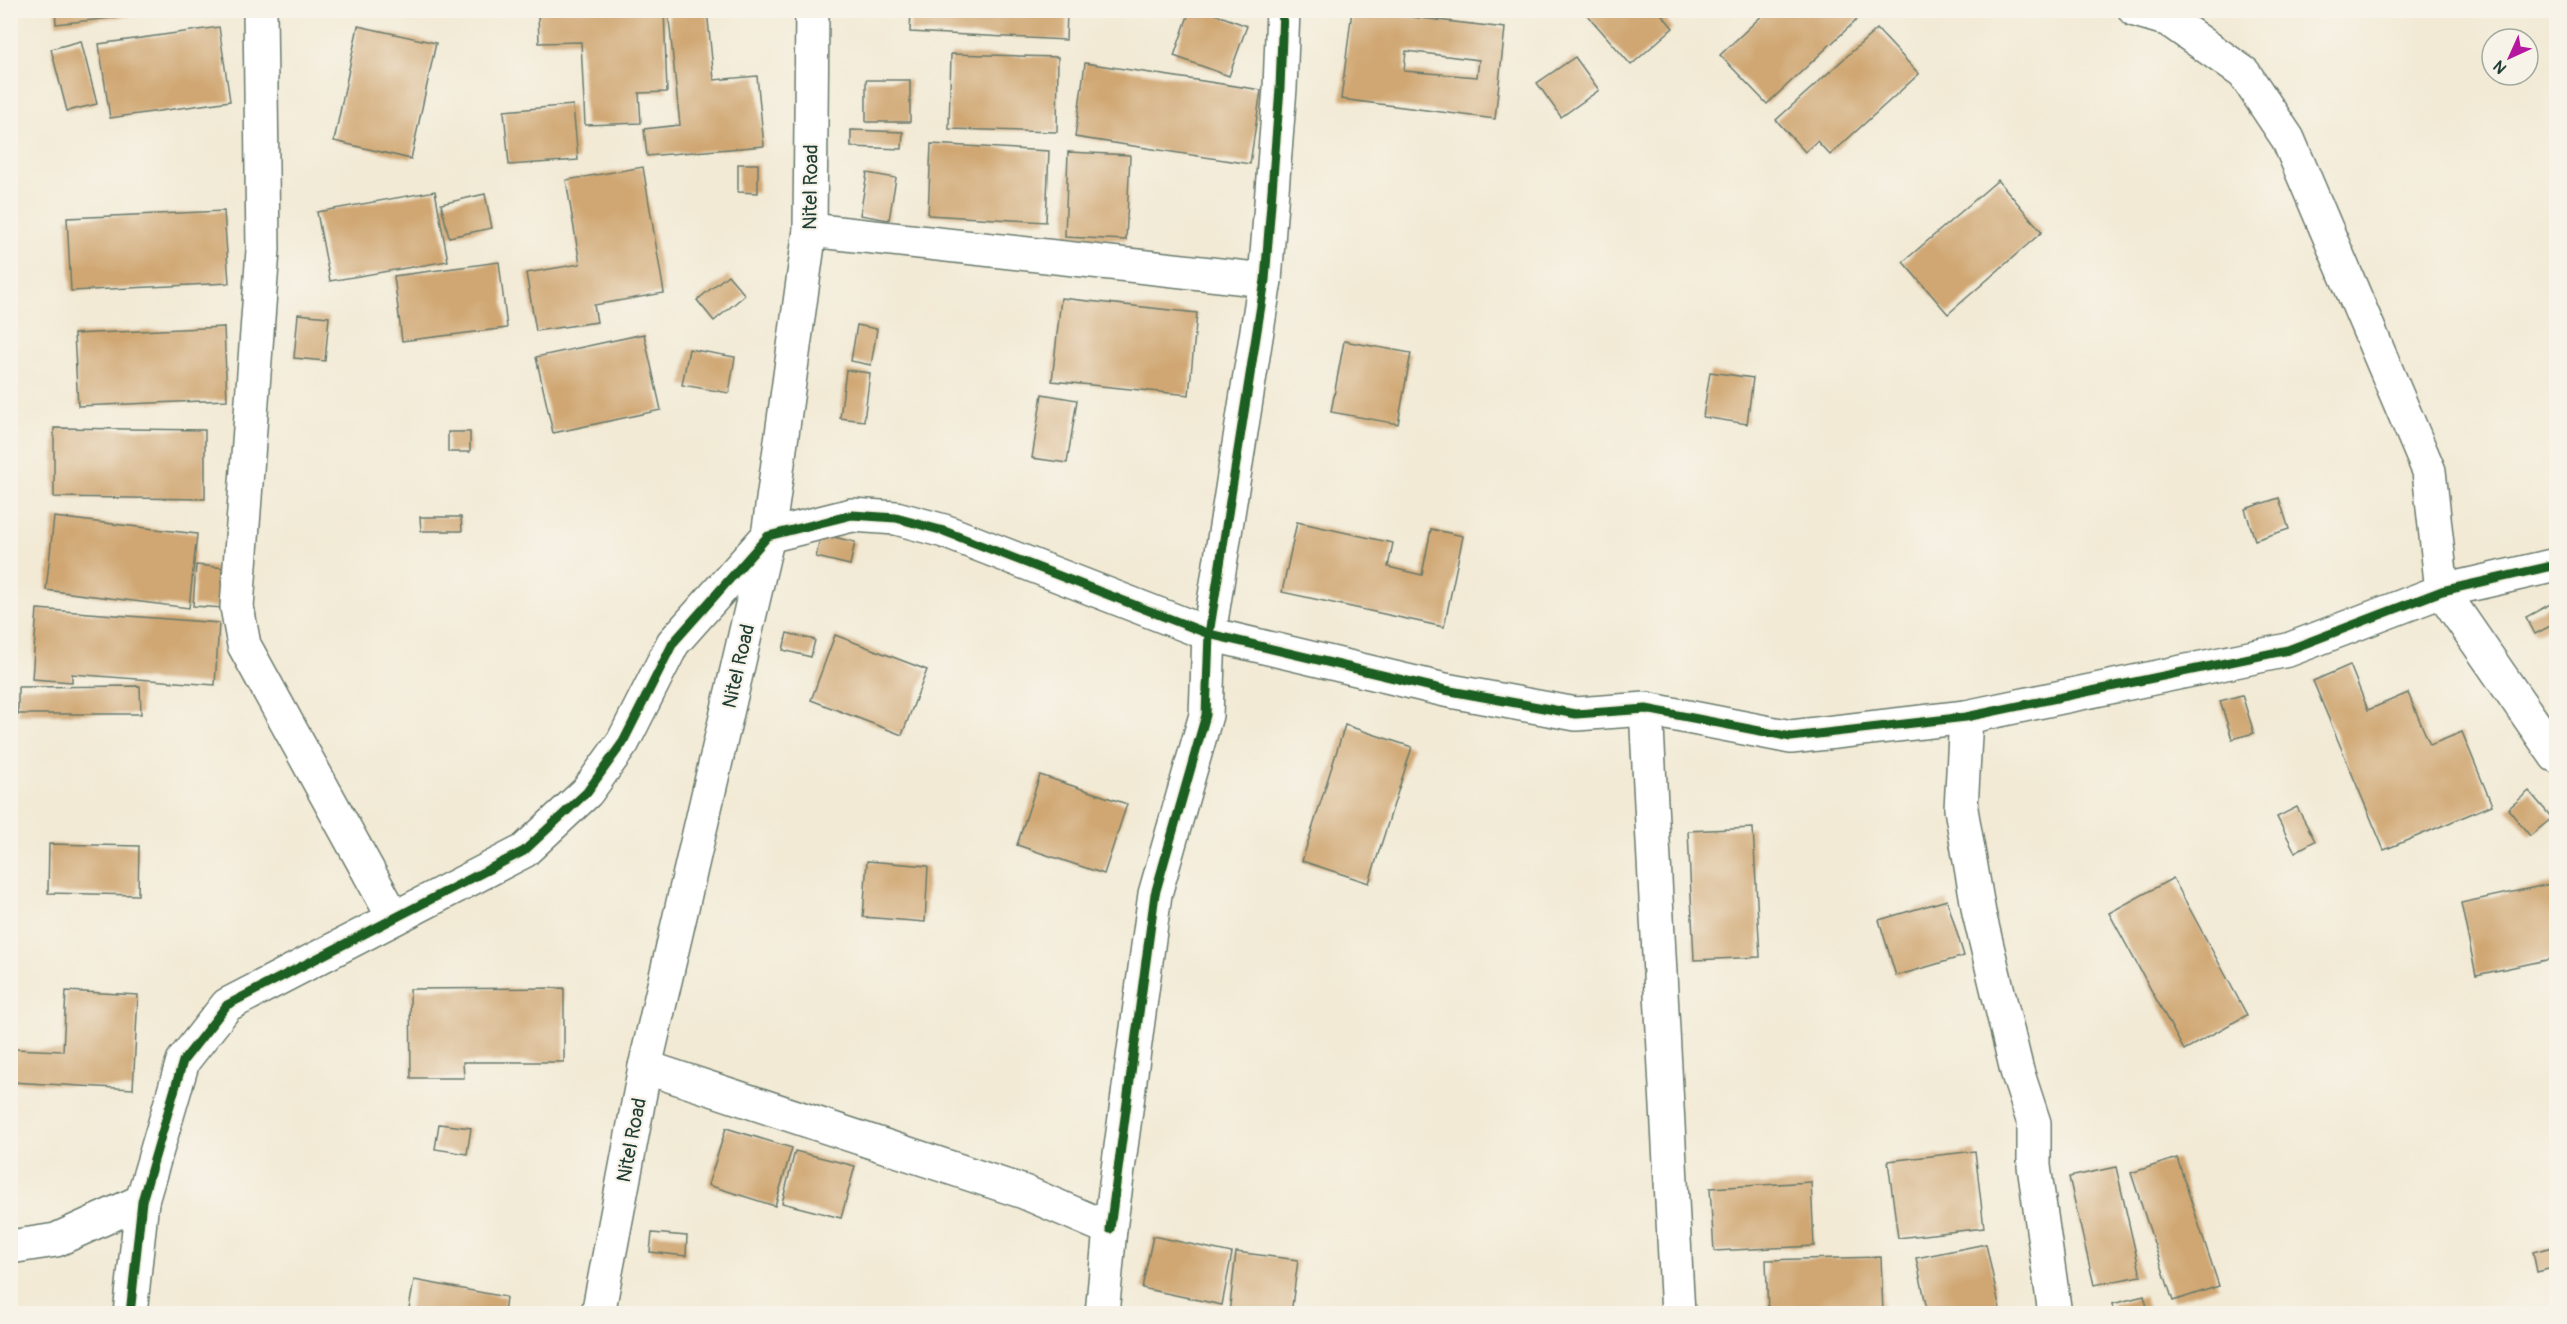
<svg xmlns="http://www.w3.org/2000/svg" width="2567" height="1324" font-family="Pangolin,sans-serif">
<rect width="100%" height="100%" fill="#f7f3e8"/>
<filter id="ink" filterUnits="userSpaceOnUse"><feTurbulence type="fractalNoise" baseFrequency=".0167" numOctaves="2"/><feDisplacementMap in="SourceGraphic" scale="12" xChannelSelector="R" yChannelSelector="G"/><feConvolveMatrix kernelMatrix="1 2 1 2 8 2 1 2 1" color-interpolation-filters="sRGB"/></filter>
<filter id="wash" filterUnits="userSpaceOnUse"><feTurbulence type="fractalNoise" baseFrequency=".008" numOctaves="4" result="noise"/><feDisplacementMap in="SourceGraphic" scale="24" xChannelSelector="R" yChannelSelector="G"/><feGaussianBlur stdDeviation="1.35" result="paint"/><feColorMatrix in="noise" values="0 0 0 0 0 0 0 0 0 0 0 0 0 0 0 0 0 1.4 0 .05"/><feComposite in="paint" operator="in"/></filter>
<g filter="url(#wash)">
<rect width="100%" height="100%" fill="#f2ead5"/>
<g id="blocks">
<g fill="#d0a773" fill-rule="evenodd">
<polygon points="55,10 166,10 167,12 56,24"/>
<polygon points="538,10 664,10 667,92 639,93 641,123 585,125 581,42 539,43"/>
<polygon points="668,10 707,10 714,80 757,76 764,146 647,156 644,129 680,125"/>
<polygon points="911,10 1067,10 1066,40 910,32"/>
<polygon points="1190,10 1204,10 1247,26 1229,76 1174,56"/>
<path d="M1352 10 1505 28 1495 119 1341 99ZM1406 51 1479 60 1477 77 1404 71Z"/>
<polygon points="1583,10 1658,10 1673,28 1631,65"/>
<polygon points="1768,10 1862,10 1864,13 1767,104 1720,55"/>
<polygon points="358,26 436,43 411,159 334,141"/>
<polygon points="219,27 230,101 110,118 99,44"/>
<polygon points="1877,29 1919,74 1830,155 1817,141 1805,152 1776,120"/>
<polygon points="81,41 97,104 67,111 51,49"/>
<polygon points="951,54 1058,57 1057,132 949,129"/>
<polygon points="1575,57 1599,90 1561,117 1537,83"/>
<polygon points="1085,63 1261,90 1250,164 1075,137"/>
<rect x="866" y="80" width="44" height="42"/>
<polygon points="573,105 578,160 509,165 504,111"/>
<polygon points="851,130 903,132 902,149 851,147"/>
<polygon points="931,144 1049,151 1046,222 928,215"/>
<polygon points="1068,152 1130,155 1126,240 1065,237"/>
<polygon points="738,164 758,164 758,193 738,192"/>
<polygon points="643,167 664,293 594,305 597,322 536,331 526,273 580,264 566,180"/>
<polygon points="867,173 896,178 889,220 860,215"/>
<polygon points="1998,180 2042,232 1948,314 1903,262"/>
<polygon points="435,191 448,261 330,281 317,212"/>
<polygon points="485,194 492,228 449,237 441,204"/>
<polygon points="224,211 229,283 71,291 67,218"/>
<polygon points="499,262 507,328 402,341 394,276"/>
<polygon points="728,275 745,295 714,321 697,300"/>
<polygon points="1061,298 1197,313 1189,395 1052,381"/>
<polygon points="298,314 329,317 325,361 294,358"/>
<polygon points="857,325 877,329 871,365 851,361"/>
<polygon points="224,327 227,400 78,406 74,334"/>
<polygon points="644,334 661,410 553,433 536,357"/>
<polygon points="1344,341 1411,353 1398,424 1331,412"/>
<polygon points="689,349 735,357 729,393 682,385"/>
<polygon points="846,370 870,373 864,421 840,418"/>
<polygon points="1710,372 1753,378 1747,424 1703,417"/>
<polygon points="1042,394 1077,400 1067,463 1032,458"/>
<polygon points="54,428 205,430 205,499 54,497"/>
<rect x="448" y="432" width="22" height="20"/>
<polygon points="2279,498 2289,529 2255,540 2245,509"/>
<polygon points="54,517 197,534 189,608 46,590"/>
<polygon points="420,517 461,517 462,531 421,531"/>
<polygon points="1297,522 1393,543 1388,567 1422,575 1431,529 1463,536 1444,627 1282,592"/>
<polygon points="821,534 855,542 850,565 816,557"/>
<polygon points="196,565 226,568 224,608 193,606"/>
<polygon points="2556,601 2556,623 2535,634 2526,617"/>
<polygon points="37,609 219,623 215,685 72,674 72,682 32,679"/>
<polygon points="787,633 815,640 811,657 783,650"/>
<polygon points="835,635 927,670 902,735 811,700"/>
<polygon points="2350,665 2368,710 2408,693 2430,745 2462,732 2492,805 2384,850 2313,681"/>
<polygon points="140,686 141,714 18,714 18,687"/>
<polygon points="2242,695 2254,733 2232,739 2220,701"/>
<polygon points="1345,725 1412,747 1369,883 1302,861"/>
<polygon points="1040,775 1127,804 1104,874 1017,845"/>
<polygon points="2529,791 2552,818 2530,836 2508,809"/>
<polygon points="2297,807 2315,841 2295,852 2277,817"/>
<polygon points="1753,828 1760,957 1694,960 1688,831"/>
<polygon points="49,844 139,846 138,895 48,893"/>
<polygon points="867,861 928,866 925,922 863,917"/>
<polygon points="2173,878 2247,1015 2184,1050 2109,913"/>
<polygon points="2555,883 2556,958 2476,975 2461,903"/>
<polygon points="1947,900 1964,956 1896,976 1879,920"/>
<polygon points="564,988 564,1062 463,1062 464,1078 411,1078 410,989"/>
<polygon points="66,991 138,995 133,1089 11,1082 13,1049 63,1051"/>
<polygon points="439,1124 471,1128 467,1154 435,1149"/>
<polygon points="726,1128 792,1148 775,1206 708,1185"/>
<polygon points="795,1151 855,1166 841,1218 782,1203"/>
<polygon points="1975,1151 1984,1228 1898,1238 1888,1161"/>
<polygon points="2177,1158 2219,1286 2173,1301 2131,1173"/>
<polygon points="2116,1167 2141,1276 2094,1285 2069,1177"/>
<polygon points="1811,1182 1814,1246 1714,1251 1710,1188"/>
<polygon points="652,1233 687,1236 686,1256 650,1252"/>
<polygon points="1153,1236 1232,1253 1222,1305 1142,1288"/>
<polygon points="1986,1244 2001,1314 1928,1314 1916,1258"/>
<polygon points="2556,1246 2556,1267 2537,1272 2533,1252"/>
<polygon points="1236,1252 1298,1260 1291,1314 1229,1314"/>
<polygon points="1881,1257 1883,1314 1768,1314 1766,1260"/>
<polygon points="414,1280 506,1297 504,1314 408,1314"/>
<polygon points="2144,1296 2149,1314 2115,1314 2112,1304"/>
</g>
</g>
</g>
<g filter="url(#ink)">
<use href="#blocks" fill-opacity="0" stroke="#697a6c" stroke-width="1.5"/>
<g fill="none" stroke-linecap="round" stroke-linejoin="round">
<g stroke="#697a6c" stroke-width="36">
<g id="street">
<polyline points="260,10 263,250 237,607 244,645 394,918"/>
<polyline points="2135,10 2169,20 2244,73 2288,139 2429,471 2442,591 2556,756"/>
<polyline points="810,230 1265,280"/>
<polyline points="1646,709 1678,1314"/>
<polyline points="1966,717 1961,809 1979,913 2017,1071 2034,1123 2034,1166 2055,1314"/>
<polyline points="645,1067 1024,1192 1110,1229 1102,1314"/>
<polyline points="1110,1229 1155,894 1206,715 1209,634 1265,280 1280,88 1283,10"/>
<polyline points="10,1247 56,1240 142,1201"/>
<polyline points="130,1314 142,1201 183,1061 227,1005 524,851 587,792 623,742 673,643 768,536 852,515 896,518 944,531 1209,634 1445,690 1576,714 1646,709 1791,737 1966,717 2288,650 2442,591 2556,565"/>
<polyline points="598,1314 645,1067 768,536 810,230 812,10"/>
</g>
</g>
<use href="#street" stroke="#fff" stroke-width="33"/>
<g stroke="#f7f3e8" stroke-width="13">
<g id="cycleway">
<polyline points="1110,1229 1155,894 1206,715 1209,634 1265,280 1280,88 1283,10"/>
<polyline points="130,1314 142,1201 183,1061 227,1005 524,851 587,792 623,742 673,643 768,536 852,515 896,518 944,531 1209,634 1445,690 1576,714 1646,709 1791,737 1966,717 2288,650 2442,591 2556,565"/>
</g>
</g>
<use href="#cycleway" stroke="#1b5e20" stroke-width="9"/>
</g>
</g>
<g text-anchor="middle" stroke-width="4.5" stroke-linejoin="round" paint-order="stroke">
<g font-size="20" fill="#1f3d34" stroke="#f7f3e8">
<text transform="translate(810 187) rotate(-89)" y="7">Nitel Road</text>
<text transform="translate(738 666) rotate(-77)" y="7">Nitel Road</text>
<text transform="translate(631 1140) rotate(-79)" y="7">Nitel Road</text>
</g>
</g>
<rect width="2567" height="1324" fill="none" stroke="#f7f3e8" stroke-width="36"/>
<g transform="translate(2510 57) rotate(225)"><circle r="28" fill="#f7f3e8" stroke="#a1aaa0" stroke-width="1.5"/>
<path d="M0-4.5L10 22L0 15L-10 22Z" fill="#b5179e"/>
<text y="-9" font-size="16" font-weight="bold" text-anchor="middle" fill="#1f3d34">N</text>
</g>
</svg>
